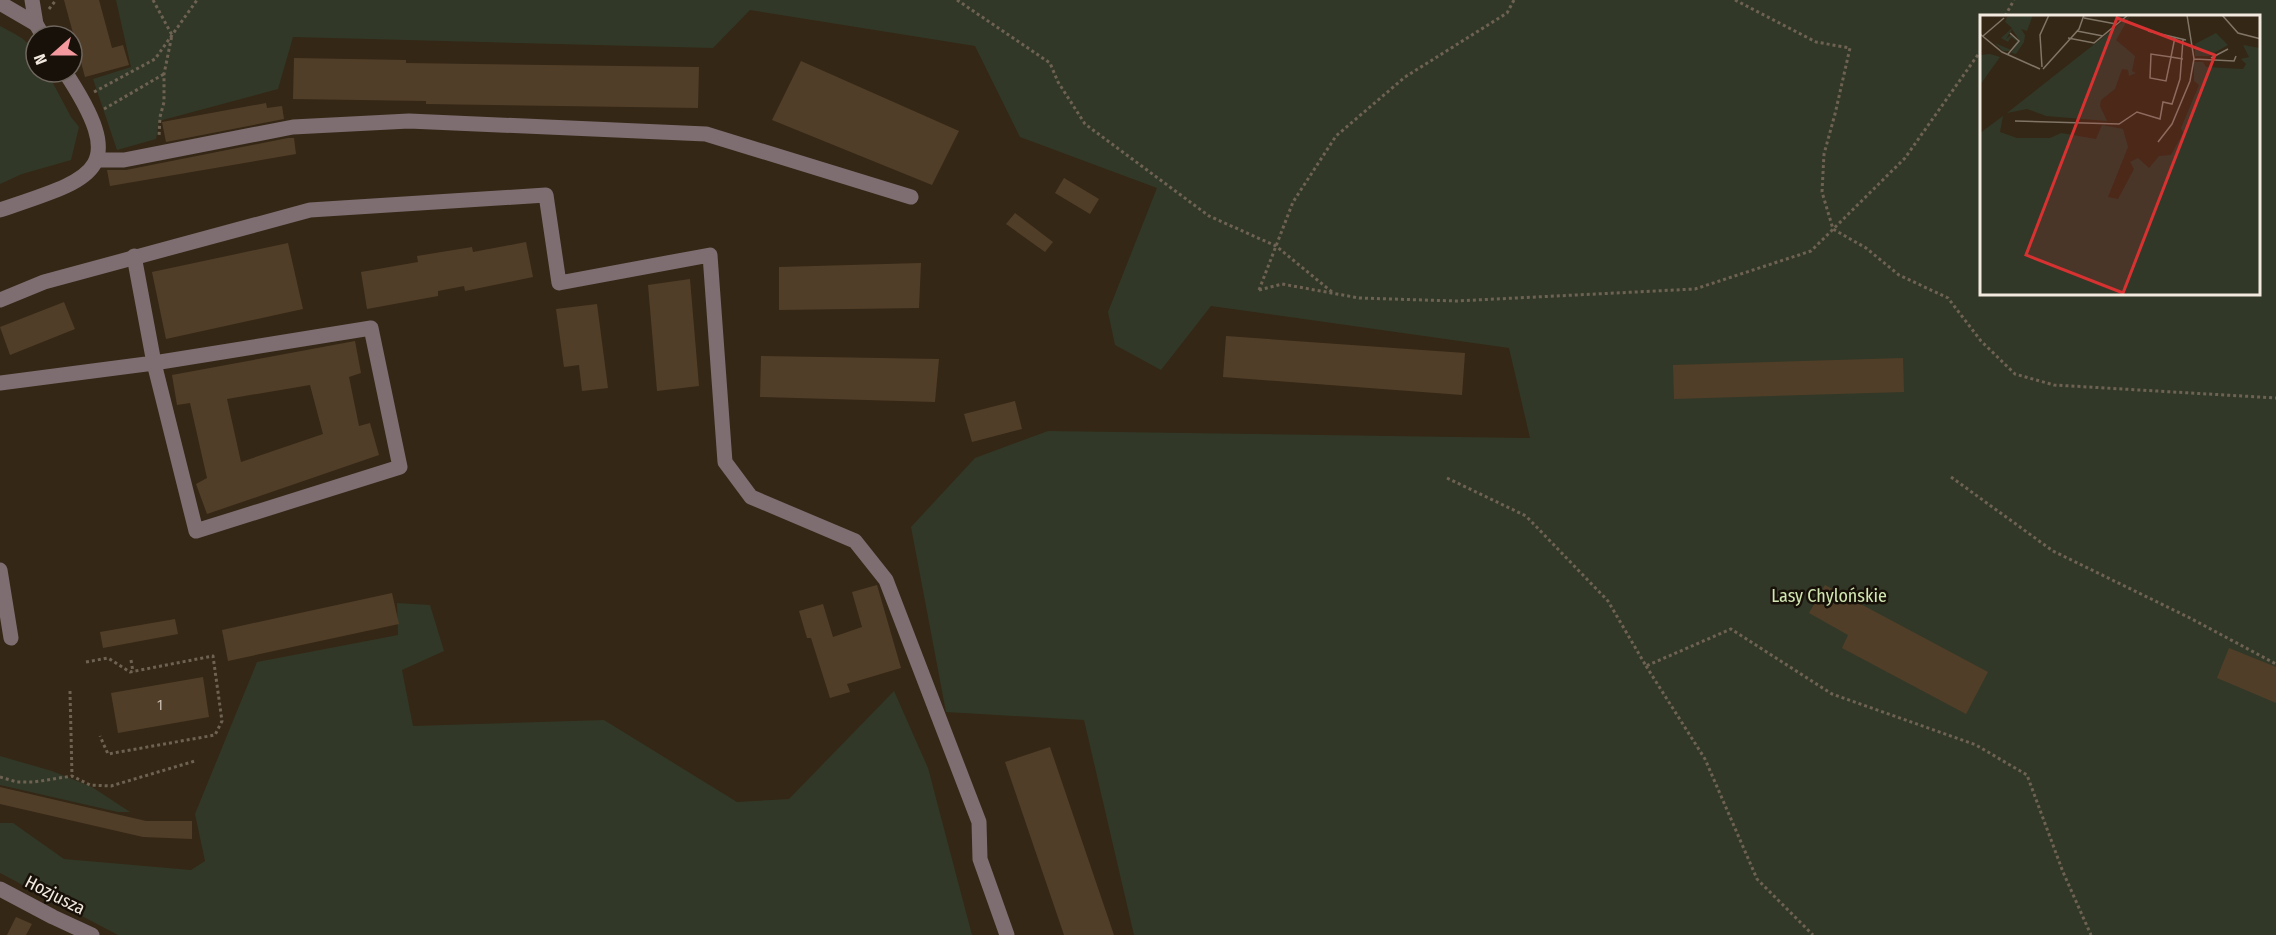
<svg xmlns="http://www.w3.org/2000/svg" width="2276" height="935" font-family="'Fira Sans Condensed',sans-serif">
<rect width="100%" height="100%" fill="#342716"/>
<g fill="#323827" fill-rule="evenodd">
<path d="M116 0H2276V935H1134L1084 720 946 712 911 527 975 458 1048 431 1530 438 1509 348 1211 306 1161 370 1115 345 1108 312 1157 188 1020 137 975 46 750 10 713 48 293 37 278 89 159 121 156 139 117 150 93 79 131 67ZM1982 16H2260V294H1982Z"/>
<path d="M0 26C24 39 36 42 36 72H47L71 117 79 127 71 160 22 174 0 184Z"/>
<polygon points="397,603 430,605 444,651 402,670 413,726 604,720 737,802 789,799 894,691 928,768 972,935 118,935 0,873 0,823 13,823 64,859 191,870 205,861 195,814 257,662 398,635"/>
<polygon points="0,756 52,771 92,787 130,812 118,812 0,785"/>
</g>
<g fill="#513e28" fill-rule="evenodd">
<polygon points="64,0 99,0 112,48 123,45 129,65 85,77"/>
<polygon points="294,58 406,60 406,63 699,67 698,108 426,104 426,101 293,99"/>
<polygon points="801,61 959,131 932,185 772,120"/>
<polygon points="266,103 267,108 282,106 284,119 166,142 162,122"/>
<polygon points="288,138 294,138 296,154 110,186 107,170 126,170"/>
<polygon points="1064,178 1099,199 1090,214 1055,193"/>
<polygon points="1015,213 1053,242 1045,252 1006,224"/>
<polygon points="526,242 533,277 465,291 464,286 438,291 438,296 367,309 361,272 418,262 417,256 472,247 473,252"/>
<polygon points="288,243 303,309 166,339 152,272"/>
<polygon points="921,263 919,308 779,310 779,267"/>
<polygon points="690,279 699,386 657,391 648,285"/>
<polygon points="64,302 75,329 10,355 0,327"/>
<polygon points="597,304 608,388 582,391 579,365 564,367 556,309"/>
<polygon points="1226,336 1465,353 1462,395 1223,377"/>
<path d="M355 341 361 373 349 377 359 426 370 423 379 455 207 514 196 484 207 478 190 403 177 405 172 375ZM310 385 323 434 241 462 227 399Z"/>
<polygon points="761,356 939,359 935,402 760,397"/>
<polygon points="1903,358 1904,392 1674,399 1673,365"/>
<polygon points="1015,401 1022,429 972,442 964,414"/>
<polygon points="877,585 901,668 847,684 850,692 830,698 811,638 807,638 799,611 823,604 833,637 862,627 852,592"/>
<polygon points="1825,585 1988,672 1966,714 1842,648 1848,635 1809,613"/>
<polygon points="392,593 399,624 228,661 222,630"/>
<polygon points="175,619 178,634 103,648 100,632"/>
<polygon points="2229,648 2276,667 2276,703 2217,678"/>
<polygon points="203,677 209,717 118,733 111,693"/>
<polygon points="1050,747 1114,935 1064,935 1005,762"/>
<polygon points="0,787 146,821 192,821 192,839 143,837 0,804"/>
<polygon points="16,917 32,924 26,935 7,935"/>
</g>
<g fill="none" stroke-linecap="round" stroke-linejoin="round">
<g stroke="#6e6253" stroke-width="3" stroke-dasharray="3 3" stroke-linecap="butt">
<polyline points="153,0 172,35 164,74 164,102 160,117 159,136"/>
<polyline points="957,0 1050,63 1058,82 1085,124 1209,216 1276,246 1332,292"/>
<polyline points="1735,0 1816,42 1850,48 1835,114 1824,154 1822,192 1833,229 1866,248 1899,275 1948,298 1981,341 2015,374 2054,385 2276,398"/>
<polyline points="49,9 56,0"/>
<polyline points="2005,16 2014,0"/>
<polyline points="94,92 155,59 197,0"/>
<polyline points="104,109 164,74"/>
<polyline points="1259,290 1282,284 1359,298 1456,301 1695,289 1811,251 1905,158 1982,49"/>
<polyline points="1259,290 1293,202 1336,136 1405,77 1507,13 1514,0"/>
<polyline points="1951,477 2053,551 2190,618 2276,664"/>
<polyline points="1447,478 1526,516 1608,601 1646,666 1731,629 1832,694 1976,745 2027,775 2063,872 2091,935"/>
<polyline points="131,660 133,672"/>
<polyline points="86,662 108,658 130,672 213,656 222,721 215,735 108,754 100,736"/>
<polyline points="1646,666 1705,759 1757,879 1813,935"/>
<polyline points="70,691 72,776"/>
<polyline points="0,777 17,782 34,782 72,776 90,785 111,786 195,761"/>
</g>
<g stroke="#7e6e71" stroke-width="15">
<polyline points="32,0 36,24 43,36"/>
<polyline points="0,3 36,24"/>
<polyline points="97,160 124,160 293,127 409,121 706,134 911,197"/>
<path d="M0 210C94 178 131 172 65 72"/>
<polyline points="0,300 44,282 310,210 546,195 559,283 710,255 725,462 751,497 855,541 886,580 979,822 980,859 1007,935"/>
<polyline points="0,383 154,363 371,328 400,467 196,531 154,363 134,256"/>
<polyline points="0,570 11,638"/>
<polyline points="0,889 53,917 92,935"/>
</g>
</g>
<g text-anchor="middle" stroke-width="5" stroke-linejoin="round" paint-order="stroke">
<g font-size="15" fill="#cabeb1">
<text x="160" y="710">1</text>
</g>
<g font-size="18" fill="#d2e6b1" stroke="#17110a">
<text x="1829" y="602">Lasy Chylońskie</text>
</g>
<g font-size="18" fill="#f2e9df" stroke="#17110a">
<text transform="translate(55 895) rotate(27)" y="6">Hozjusza</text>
</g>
</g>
<g transform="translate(1980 15)">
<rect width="280" height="280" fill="#342716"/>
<path d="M35 0H53L47 16 41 14 45 20 44 27 36 39 31 38 39 25 32 14 26 24 31 20 38 26 31 36H23L15 28 31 35 37 26 31 22 28 27 21 23 32 13 25 7 27 2ZM150 1 136 25 155 41 152 56 156 58 149 61 148 55 142 54 135 74 121 85 120 91 127 106 66 101 47 94 27 98ZM236 18 248 30 229 41H215V29ZM263 30 280 33V280H0V118L23 101 20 117 37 123H70L81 118 116 124 122 110 143 114 148 132 128 182 138 184 154 154 150 147 158 143 169 153 179 141 191 140 203 118 201 113 219 70 214 66V47H223L226 52 263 54 266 49 261 44 269 42ZM10 39 20 42 0 70V40Z" fill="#323827"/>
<path fill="none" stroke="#807566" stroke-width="1.5" d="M242 0 258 18 281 24M104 3 136 9M97 16 123 21M168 16 206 25M0 19 22 37 60 54M3 21 24 3M195 22 191 42 186 66 170 63 171 39 191 42 203 44M88 23 114 28 148 0M28 39 39 26 30 18M231 43 248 34M214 44 254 46 256 41M62 52 60 20 69 0M63 54 99 14 104 0M35 106 139 109 157 97 180 104 183 87 192 89 200 64 203 25M178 127 192 109 210 66 214 44 207 0"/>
<path fill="#d73231" fill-opacity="0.15" stroke="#d73231" stroke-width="3" d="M137 3 235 40 143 278 46 240Z"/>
<rect width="280" height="280" fill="none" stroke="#f2e9df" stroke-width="3"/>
</g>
<g transform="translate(54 54) rotate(249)"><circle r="28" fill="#17110a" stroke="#6f675f" stroke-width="1.5"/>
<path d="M0-4.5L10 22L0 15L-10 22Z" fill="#f49a9f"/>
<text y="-9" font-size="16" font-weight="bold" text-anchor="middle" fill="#f2e9df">N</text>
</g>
</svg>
